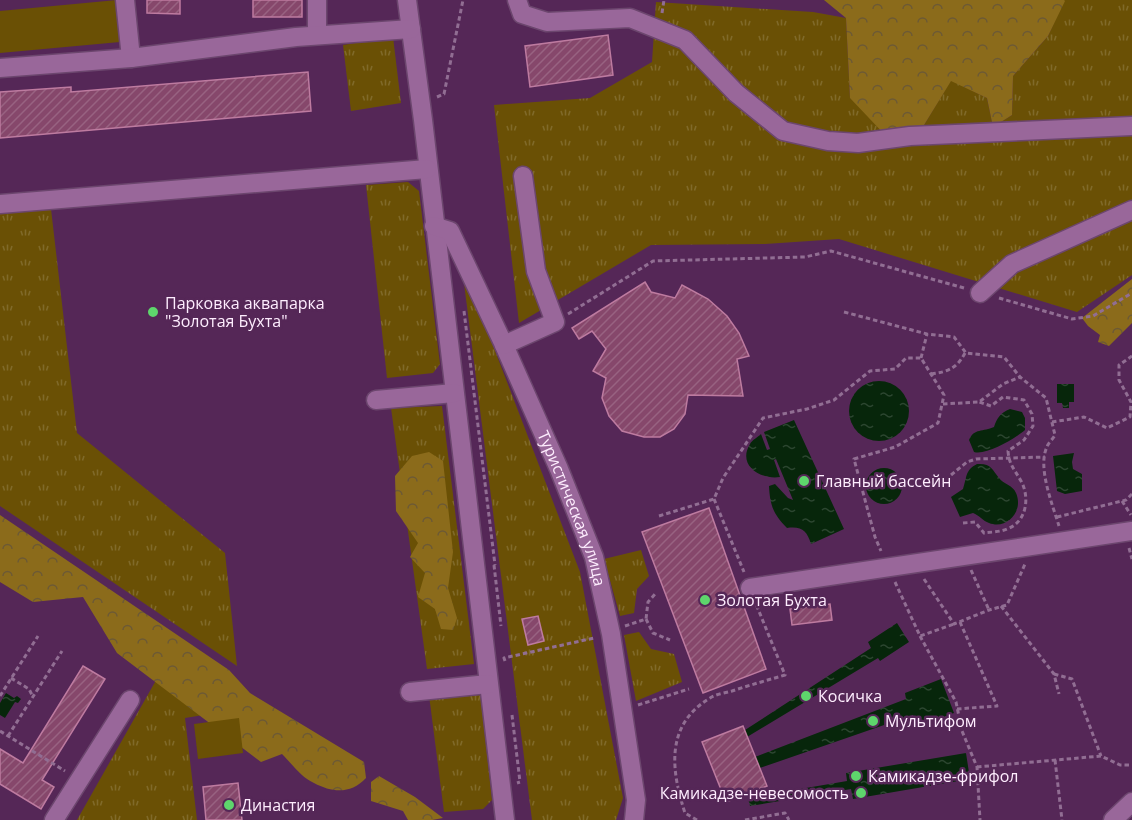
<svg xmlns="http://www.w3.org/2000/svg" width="1132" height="820" font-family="'Open Sans',sans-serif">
<defs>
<pattern id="grass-tufts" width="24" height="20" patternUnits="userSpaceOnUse" patternTransform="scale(1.5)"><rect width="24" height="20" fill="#6a5005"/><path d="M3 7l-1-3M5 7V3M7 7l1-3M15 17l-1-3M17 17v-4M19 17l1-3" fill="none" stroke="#806a2a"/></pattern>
<pattern id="forest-crowns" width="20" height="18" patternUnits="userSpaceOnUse" patternTransform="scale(1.5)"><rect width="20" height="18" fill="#8b6b1b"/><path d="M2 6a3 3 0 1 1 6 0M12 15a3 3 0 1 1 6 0" fill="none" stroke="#6c5934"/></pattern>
<pattern id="water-ripples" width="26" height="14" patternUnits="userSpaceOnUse" patternTransform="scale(1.5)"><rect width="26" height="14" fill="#07260b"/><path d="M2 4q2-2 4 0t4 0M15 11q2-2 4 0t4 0" fill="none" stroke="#2c4630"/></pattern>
<pattern id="building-hatch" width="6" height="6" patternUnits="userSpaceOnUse" patternTransform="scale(1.5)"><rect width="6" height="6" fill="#86476b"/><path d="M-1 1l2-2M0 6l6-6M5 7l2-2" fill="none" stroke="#986281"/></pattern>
</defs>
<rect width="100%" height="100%" fill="#552757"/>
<g fill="url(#grass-tufts)">
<polygon points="1064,0 1132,0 1132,275 1077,312 839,239 765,244 651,245 519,323 494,105 590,98 652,62 656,2 813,12 846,18 850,98 924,125 951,80 987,98 993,127 1012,115 1013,76 1048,36"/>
<polygon points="393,37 401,103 351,111 343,45"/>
<polygon points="408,182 419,191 440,364 433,373 387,378 366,185"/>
<polygon points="51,209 77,433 225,553 237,666 0,506 0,213"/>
<polygon points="464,283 469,283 580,572 623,798 616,820 532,820"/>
<polygon points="442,406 474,664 427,669 391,408"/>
<polygon points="641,550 649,576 637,589 634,613 620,616 604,559"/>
<polygon points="639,632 651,649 674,654 682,682 636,701 624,635"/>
<polygon points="159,675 216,713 185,718 197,820 77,820"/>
<polygon points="480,691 492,800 483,809 444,812 429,695"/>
</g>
<g fill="url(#forest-crowns)">
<polygon points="824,0 1064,0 1065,1 1048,36 1013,76 1012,115 993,127 987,98 951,81 924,125 887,137 850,98 846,18"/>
<polygon points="1132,279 1132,323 1109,346 1098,342 1100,335 1088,326 1082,318"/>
<polygon points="429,452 443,461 453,552 448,588 457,618 453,630 441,629 435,609 418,597 425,573 410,557 418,543 396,511 395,476 412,456"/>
<path d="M0 515 229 670 250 693 364 762 366 778C351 794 333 793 314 783 302 778 291 763 282 754L261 762 117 653 83 597 33 602 0 582Z"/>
<polygon points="379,776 415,797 443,818 432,820 408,820 403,811 371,801 371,782"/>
</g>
<g fill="#6a5005">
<polygon points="117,0 120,42 0,53 0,11"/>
<polygon points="239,718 243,753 198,759 194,724"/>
</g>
<g fill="url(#water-ripples)">
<circle cx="879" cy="411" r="30"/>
<polygon points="1057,384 1074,384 1074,402 1069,402 1069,408 1063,408 1062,403 1057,403"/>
<path d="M1010 409 1022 412 1025 418V430C1016 438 986 456 974 452L969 440C974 428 983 432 994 427 997 418 1000 413 1010 409Z"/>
<path d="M794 420 844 529 811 544C807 531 802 526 787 528 773 514 770 505 769 486L775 484 788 498 793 500 776 459 774 460 780 477C760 480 737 465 750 444 752 440 758 437 761 434L767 450 770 449 764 432Z"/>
<polygon points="1074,453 1072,462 1073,469 1082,474 1082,491 1065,494 1057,491 1053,456"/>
<path d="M977 464C991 463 992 469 999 478 1003 484 1013 485 1016 493 1024 511 1007 530 989 523 983 521 979 515 973 513L960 517 951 497 963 489C967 477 965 470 977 464Z"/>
<circle cx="884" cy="486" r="18"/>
<polygon points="897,623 909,642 880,661 878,658 747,737 745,730 871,648 868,642"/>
<polygon points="941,679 954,713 918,727 913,715 760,768 755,757 906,699 905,693"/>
<polygon points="6,693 14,698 17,696 21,699 18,703 15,702 5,718 0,715 0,703"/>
<polygon points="966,753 970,779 853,799 851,789 750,806 748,798 847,781 846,773"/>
</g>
<g fill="url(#building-hatch)" stroke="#be7ba0" stroke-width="1.5">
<polygon points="147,0 180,0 180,14 147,13"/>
<rect x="253" y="0" width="49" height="17"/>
<polygon points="608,35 613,75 530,87 525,46"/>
<polygon points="308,72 311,111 0,138 0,92 71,87 71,92"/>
<polygon points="645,282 651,292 675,298 682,285 708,299 727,316 739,333 749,356 737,359 743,396 688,395 685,414 674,429 660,437 644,437 622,431 609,416 602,398 606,378 593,371 606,349 592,331 579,339 572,328"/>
<polygon points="709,508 766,669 703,693 642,532"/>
<polygon points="830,604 832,620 792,625 790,609"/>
<polygon points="538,616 544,641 528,645 522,619"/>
<polygon points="83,666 105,679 42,780 54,787 41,809 0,784 0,749 23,763"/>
<polygon points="743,726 767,786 726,802 702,742"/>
<polygon points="238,783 242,820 206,820 203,787"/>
</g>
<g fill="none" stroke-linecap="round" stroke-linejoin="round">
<g stroke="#6c466e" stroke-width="21">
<g id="minor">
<polyline points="125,0 131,58"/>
<polyline points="317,0 317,35"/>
<polyline points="407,0 423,120 505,820"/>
<polyline points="517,0 522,14 547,22 630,18 685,40 736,93 783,131 828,141 858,143 910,136 1132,126"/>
<polyline points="0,68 131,58 296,37 411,29"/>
<polyline points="0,204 427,169"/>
<path id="s1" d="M434 226 450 231 504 345 559 469 594 557 611 634 636 800 634 820"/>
<polyline points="980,293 1012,264 1132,210"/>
<polyline points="504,345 555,322 536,271 523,176"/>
<polyline points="376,400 454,393"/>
<polyline points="750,588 1132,531"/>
<polyline points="410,692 488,684"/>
<polyline points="54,820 130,700"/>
<polyline points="1113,820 1132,802"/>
</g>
</g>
<g stroke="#916e93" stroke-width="3" stroke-dasharray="4.5 3" stroke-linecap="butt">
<polyline points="662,13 664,0"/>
<polyline points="437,97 444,94 463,0"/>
<polyline points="999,298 1072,319 1093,316 1132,293"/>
<polyline points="464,311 495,565"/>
<path d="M844 312 927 334 954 337 966 353 1004 357 1020 377 1046 398 1055 435C1053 439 1048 443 1047 447 1037 467 1053 506 1059 526"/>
<polyline points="568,314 653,261 805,257 831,251 964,288"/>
<polyline points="921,358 927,334"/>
<path d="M931 374C948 372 957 368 965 353"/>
<polyline points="943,404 979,402 1003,384 1020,377"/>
<polyline points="1052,422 1084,417 1107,428 1130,417 1131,402 1119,380 1119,365 1132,356"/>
<polyline points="951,475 967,462 976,459 1045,457"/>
<polyline points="714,499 744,572"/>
<polyline points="1122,501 1131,515"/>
<polyline points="659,516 714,499 723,478 763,418 807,409 834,400 870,371 895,369 906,358 921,358 944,395 938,423 895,447 854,459 875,537 881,551"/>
<polyline points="1057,517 1126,500 1132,494"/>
<path d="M963 523 975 522 984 533C991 532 1000 532 1007 529 1027 522 1030 497 1021 481 1015 470 1009 465 1008 451L1024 440 1033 426 1032 414 1024 400 1003 397 991 406 979 402"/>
<polyline points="1129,548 1132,559"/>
<polyline points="494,565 501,626"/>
<polyline points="971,570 989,610"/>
<polyline points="924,579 954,624 989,610 1007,605 1025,564"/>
<polyline points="895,582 920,636 954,624"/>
<polyline points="1001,606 1054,674 1059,694"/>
<polyline points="646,619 653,633 670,640"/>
<polyline points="625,626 646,619 648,602 656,593"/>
<polyline points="920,636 956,702 962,731 977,767 980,820"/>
<polyline points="505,661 504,658 594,638"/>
<polyline points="1054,674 1072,679 1101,756"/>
<polyline points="11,678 29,689 33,697"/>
<polyline points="0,696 38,636"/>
<polyline points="638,705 689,689"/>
<polyline points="957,709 997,706 960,622"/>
<polyline points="512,715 520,782 517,783"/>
<polyline points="0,731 65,771"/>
<polyline points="8,736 62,651"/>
<polyline points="1055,760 1062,820"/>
<polyline points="977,767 1101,756 1120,765 1132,765"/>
<path d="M697 820 685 813C671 770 665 725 710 698 716 694 725 693 732 691 750 685 768 680 785 675L756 604"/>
<polyline points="745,820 785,813 789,820"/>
</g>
<use href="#minor" stroke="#99679a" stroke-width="18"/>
</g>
<g fill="#5ed56c" stroke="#552757" stroke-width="2">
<circle cx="153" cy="312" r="6"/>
<circle cx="804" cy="481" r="6"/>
<circle cx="705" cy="600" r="6"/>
<circle cx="806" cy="696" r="6"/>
<circle cx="873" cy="721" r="6"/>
<circle cx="856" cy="776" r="6"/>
<circle cx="861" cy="793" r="6"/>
<circle cx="229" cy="805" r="6"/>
</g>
<g text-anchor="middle" stroke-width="5" stroke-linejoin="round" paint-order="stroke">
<g font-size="16" fill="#feedfe" stroke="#552757" text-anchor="start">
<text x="165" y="309">Парковка аквапарка<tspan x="165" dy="18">"Золотая Бухта"</tspan></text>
<text x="816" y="487">Главный бассейн</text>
<text x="717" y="606">Золотая Бухта</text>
<text x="818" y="702">Косичка</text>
<text x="885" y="727">Мультифом</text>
<text x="868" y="782">Камикадзе-фрифол</text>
<text x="849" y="799" text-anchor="end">Камикадзе-невесомость</text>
<text x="241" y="811">Династия</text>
</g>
<g font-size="16" fill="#feedfe" stroke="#552757">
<text dy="6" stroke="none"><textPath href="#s1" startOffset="320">Туристическая улица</textPath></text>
</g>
</g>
</svg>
